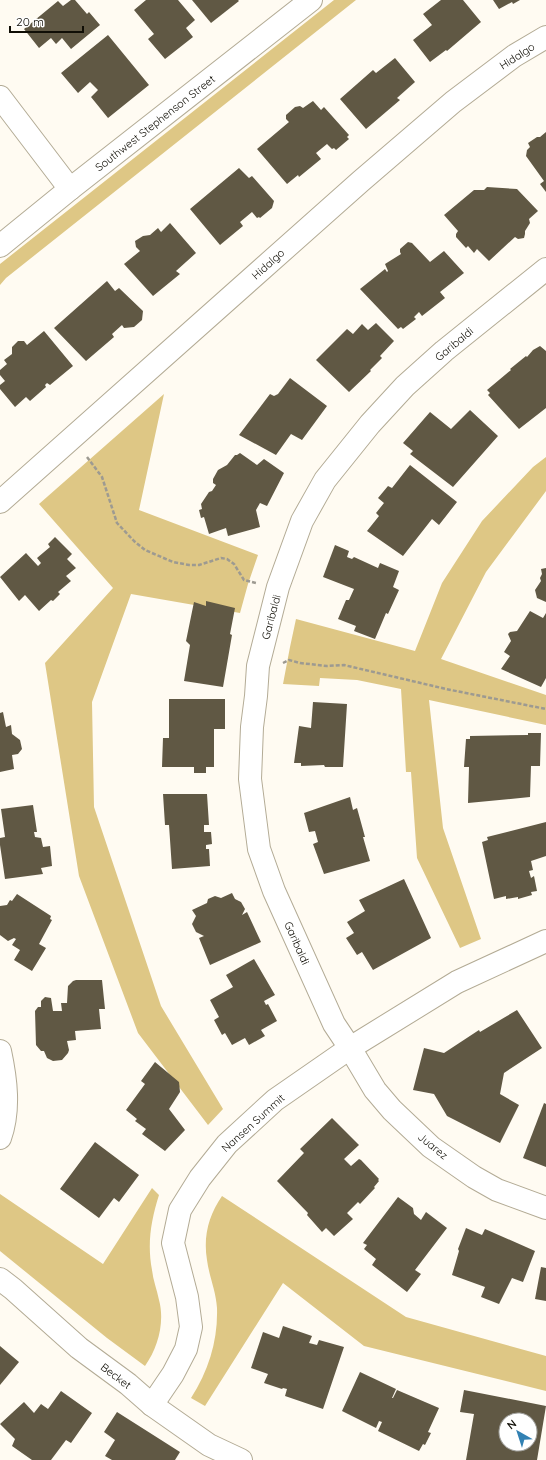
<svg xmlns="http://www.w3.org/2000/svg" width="546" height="1460" font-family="Quicksand,sans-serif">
<rect width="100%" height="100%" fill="#fffbf2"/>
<g fill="#dec785">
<polygon points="334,0 356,0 6,278 0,285 0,264"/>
<polygon points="164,394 139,510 258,555 248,584 240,613 131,594 92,702 94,807 161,1006 223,1109 208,1125 138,1033 79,876 45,663 113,588 39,504"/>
<polygon points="546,457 546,491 486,572 441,659 546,695 546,725 429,700 443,828 481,939 460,948 417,858 411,772 406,772 401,689 357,680 320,678 319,686 283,684 290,647 296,619 415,651 442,583 482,521 533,467"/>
<path d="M152 1188 159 1195C151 1220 147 1244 152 1270 153 1280 157 1290 159 1300 165 1322 158 1348 145 1366L107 1338 0 1251V1194L103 1264Z"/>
<path d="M222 1196 406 1317 546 1356V1391L364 1346 283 1283 205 1406 191 1398C209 1370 218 1340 217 1308 216 1291 209 1276 207 1260 203 1236 209 1215 222 1196Z"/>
</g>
<g fill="#605844" fill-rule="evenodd">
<polygon points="71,0 75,0 87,14 89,12 100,25 71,49 62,38 56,44 51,38 39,48 24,29 58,1 63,6"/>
<polygon points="146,0 178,0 195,20 186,28 193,37 165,59 148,39 154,34 134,10"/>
<polygon points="192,0 238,0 239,1 211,23"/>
<polygon points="441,0 463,0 481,22 447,51 446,50 430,62 413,40 432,25 423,14"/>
<polygon points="493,0 520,0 513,4 512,2 499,9"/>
<polygon points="108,35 149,85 108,118 91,97 98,90 90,82 78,93 61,73"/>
<polygon points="395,58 415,82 397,98 400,100 366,129 340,99 373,70 376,73"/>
<polygon points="313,101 321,110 324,107 349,135 347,137 349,139 336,150 334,148 332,149 327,144 316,153 321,159 299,177 298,175 287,184 257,149 289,122 286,119 286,115 295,107 300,106 303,108"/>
<polygon points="546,132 546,192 540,184 544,181 526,156 527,150 530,147 528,143 537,137 540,137"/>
<polygon points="239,168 249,178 252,176 274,201 272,208 260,218 259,217 257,218 252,212 240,222 243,226 220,245 190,209"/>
<polygon points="487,187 517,189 538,211 529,219 530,223 525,231 525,234 524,238 518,239 515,237 489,261 477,249 474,253 468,246 466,248 456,237 456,234 458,231 444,215 474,190 484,190"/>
<polygon points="170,223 196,253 176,271 180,274 153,296 124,264 140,251 136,247 135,241 143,236 150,235 158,228 161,232"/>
<polygon points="408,242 412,243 430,262 444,251 464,273 440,292 445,298 422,316 419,312 414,317 416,319 403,329 401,327 398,329 360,289 385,269 387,272 388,271 385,264 401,254 400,252 400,249"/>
<polygon points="107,281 115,291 119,288 143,311 142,320 134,327 124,328 122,325 112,334 114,337 86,361 54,328"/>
<polygon points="376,323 394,341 380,356 382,358 370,370 371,371 349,392 316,360 347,329 353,334 362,324 368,330"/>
<polygon points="44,331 73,366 50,385 47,383 45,385 46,387 30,401 26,397 15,407 0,389 0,385 5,381 0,375 0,370 7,364 4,360 12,354 12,347 18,341 24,341 27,345"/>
<polygon points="540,346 546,351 546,408 519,429 488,395 490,393 487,390 511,370 510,369 526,356 527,357 533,350"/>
<polygon points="290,378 327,406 302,440 291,434 276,455 239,435 270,394 274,396 278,394"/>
<polygon points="470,410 498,436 453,487 410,454 413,451 403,443 430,412 451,429"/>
<polygon points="240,453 257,465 264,459 284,473 267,506 260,503 256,510 260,527 228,536 226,528 209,534 204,517 201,518 199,510 202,509 201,504 209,492 212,491 216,485 213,483 213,479 218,470 227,465 235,455 237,455"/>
<polygon points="410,465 457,502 439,525 432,519 403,556 367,531 379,516 376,513 384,503 378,498 388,486 392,488"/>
<polygon points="55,537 72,554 67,559 76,568 66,576 71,581 58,592 60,594 53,601 51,600 39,611 25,595 19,601 0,577 26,553 38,566 41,563 37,558 50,547 48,544"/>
<polygon points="335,545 349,551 347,557 352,559 354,557 378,568 380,563 399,571 393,587 399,590 388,614 386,613 375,639 354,631 356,626 338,619 346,600 349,600 354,589 323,577"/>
<polygon points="546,568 546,602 537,598 535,590 541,581 540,578 542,574 541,569"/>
<polygon points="206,601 235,608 230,634 232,635 223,687 184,681 190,645 186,641 194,602 206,606"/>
<polygon points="530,611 543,618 546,613 546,678 541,687 501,669 510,656 504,652 511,641 508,634 510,632 517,631"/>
<polygon points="169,699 225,699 225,729 214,729 214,767 206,767 206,773 194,773 194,767 162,767 163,738 169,738"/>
<polygon points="313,702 347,704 343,767 325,767 324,765 301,766 301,763 294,763 299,726 311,728"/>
<polygon points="3,712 6,727 11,725 12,734 20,740 22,749 18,754 12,755 14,769 0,772 0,713"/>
<polygon points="528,733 541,733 540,766 531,766 530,797 468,803 469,767 464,767 466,739 470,739 470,736 528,735"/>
<polygon points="163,794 207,794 209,825 204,825 204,832 211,832 212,844 206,845 206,849 209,849 210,866 172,869 169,825 165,825"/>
<polygon points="350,797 353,810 357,808 365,837 363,837 370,861 324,874 313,844 318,842 315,831 309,832 304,813"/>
<polygon points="33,805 37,832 34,832 35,837 41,838 43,847 50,846 52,866 41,868 43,874 5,879 0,845 0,838 5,837 1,809"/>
<polygon points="546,822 546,856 531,861 533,870 529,871 531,878 534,876 537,891 531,892 532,895 518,899 518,897 506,899 506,896 494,899 482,842 488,840 487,837"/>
<polygon points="404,879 431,938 373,970 362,952 357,955 346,938 354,933 347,922 365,911 359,900"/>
<polygon points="232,893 235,899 241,902 245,909 242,915 247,912 261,942 210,965 199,938 204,936 196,932 192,924 196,916 192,910 207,903 208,899 215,896 221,898"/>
<polygon points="17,894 51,916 50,919 52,920 39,944 46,948 32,971 14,960 20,950 12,945 16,939 14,938 8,941 0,935 0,906 7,905 10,900 12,901"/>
<polygon points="254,959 275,995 264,1001 266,1005 268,1004 277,1021 261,1030 265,1036 249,1045 245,1038 232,1045 225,1033 222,1035 214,1020 219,1017 210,1000 233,987 226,975"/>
<polygon points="76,980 102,980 105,1009 99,1009 101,1029 75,1031 76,1040 67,1041 69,1050 68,1053 62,1060 53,1061 47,1058 44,1051 41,1051 36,1045 35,1011 38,1007 41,1007 41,1001 45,997 51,998 53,1011 62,1011 61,1003 67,1003 68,986 73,981"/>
<polygon points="517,1010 542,1048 504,1073 500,1094 519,1105 500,1143 447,1116 434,1094 413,1090 424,1048 444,1053 479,1030 480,1032"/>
<polygon points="155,1062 179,1082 180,1092 169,1109 185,1130 165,1151 142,1134 146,1129 135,1121 137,1119 126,1110 145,1084 141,1081"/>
<polygon points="544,1103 546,1104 546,1167 523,1158"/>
<polygon points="332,1118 359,1145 344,1159 351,1166 359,1159 361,1160 379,1179 378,1180 379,1181 374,1187 375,1188 360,1204 358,1202 347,1213 353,1219 334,1236 326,1228 322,1232 307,1215 308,1213 277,1181 304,1153 300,1149"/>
<polygon points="95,1142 139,1175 119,1202 114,1198 99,1218 60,1189"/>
<polygon points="398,1197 413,1208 414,1214 421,1220 426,1212 447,1228 415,1270 421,1274 407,1292 372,1265 376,1259 364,1249 367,1245 363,1243"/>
<polygon points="466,1228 482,1235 485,1229 535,1251 523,1282 512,1278 499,1304 481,1297 485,1287 452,1275 459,1251 458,1249"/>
<polygon points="541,1267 546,1268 546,1301 535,1299"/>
<polygon points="283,1326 312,1336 309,1343 317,1345 319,1340 344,1347 323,1409 285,1396 287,1389 283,1388 282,1389 264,1383 268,1374 251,1368 263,1332 279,1338"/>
<polygon points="0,1346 19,1362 0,1385"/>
<polygon points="360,1372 396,1389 392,1398 393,1398 397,1390 439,1408 428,1432 431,1433 425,1445 423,1444 419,1451 378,1431 382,1422 379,1421 376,1428 342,1411"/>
<path d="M464 1390 546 1406 537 1460H466L474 1414 460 1412ZM506 1420H530V1444H506Z"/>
<polygon points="61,1391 92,1413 71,1443 66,1440 51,1460 32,1460 12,1446 15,1439 0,1424 24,1402 34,1413 41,1404 48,1409"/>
<polygon points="117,1412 180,1452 175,1460 112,1460 105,1456 115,1440 104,1432"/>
</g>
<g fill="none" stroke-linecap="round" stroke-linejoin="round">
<g stroke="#b3ab95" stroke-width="24">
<g id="minor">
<polyline points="0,97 70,189"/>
<polyline points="0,246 70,189 311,0"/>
<polyline points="546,269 444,351 405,386 370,424 325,480 302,521 278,587 258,666 256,696 252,727 250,779 259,849 274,891 334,1024 350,1048 375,1090 392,1110 431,1147 474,1177 497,1190 546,1208"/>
<polyline points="0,502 361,181 453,102 514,56 546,37"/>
<path d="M0 1051C6 1079 10 1110 0 1138"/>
<polyline points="0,1279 13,1289 79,1348 128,1384 152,1405 209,1445 241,1460"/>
<polyline points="152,1405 173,1374 186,1349 191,1327 187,1297 173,1243 180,1210 200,1178 227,1144 275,1100 350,1048 457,982 546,941"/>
</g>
</g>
<g stroke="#9d9a91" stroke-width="2.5" stroke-dasharray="4 2" stroke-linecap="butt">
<polyline points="87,457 102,477 117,523 134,541 145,550 173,562 189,565 199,565 221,558 227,559 234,564 244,580 256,583"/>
<polyline points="283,663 289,660 300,663 327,666 344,665 446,689 546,709"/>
</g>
<use href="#minor" stroke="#fff" stroke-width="22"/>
</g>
<g text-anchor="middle" stroke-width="4" stroke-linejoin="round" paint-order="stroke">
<g font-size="11" fill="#100e06" stroke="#fff">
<text transform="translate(517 56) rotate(-33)" y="4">Hidalgo</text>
<text transform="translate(155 123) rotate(-38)" y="4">Southwest Stephenson Street</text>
<text transform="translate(268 264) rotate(-42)" y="4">Hidalgo</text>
<text transform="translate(454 344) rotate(-40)" y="4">Garibaldi</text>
<text transform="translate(271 617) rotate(-75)" y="4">Garibaldi</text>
<text transform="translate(297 943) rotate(66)" y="4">Garibaldi</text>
<text transform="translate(253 1123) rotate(-42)" y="4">Nansen Summit</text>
<text transform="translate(433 1146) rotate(39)" y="4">Juarez</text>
<text transform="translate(116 1376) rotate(37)" y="4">Becket</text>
</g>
</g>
<g transform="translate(518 1432) rotate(321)"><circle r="19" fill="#ffffff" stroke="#9f9f9b"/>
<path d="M0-3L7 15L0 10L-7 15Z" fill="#3281b3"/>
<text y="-6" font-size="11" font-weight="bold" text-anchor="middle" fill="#100e06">N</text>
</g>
<path d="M10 26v6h73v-6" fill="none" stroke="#100e06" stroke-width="2"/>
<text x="16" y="26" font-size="12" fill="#100e06" stroke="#ffffff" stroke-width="3" paint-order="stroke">20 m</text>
</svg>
